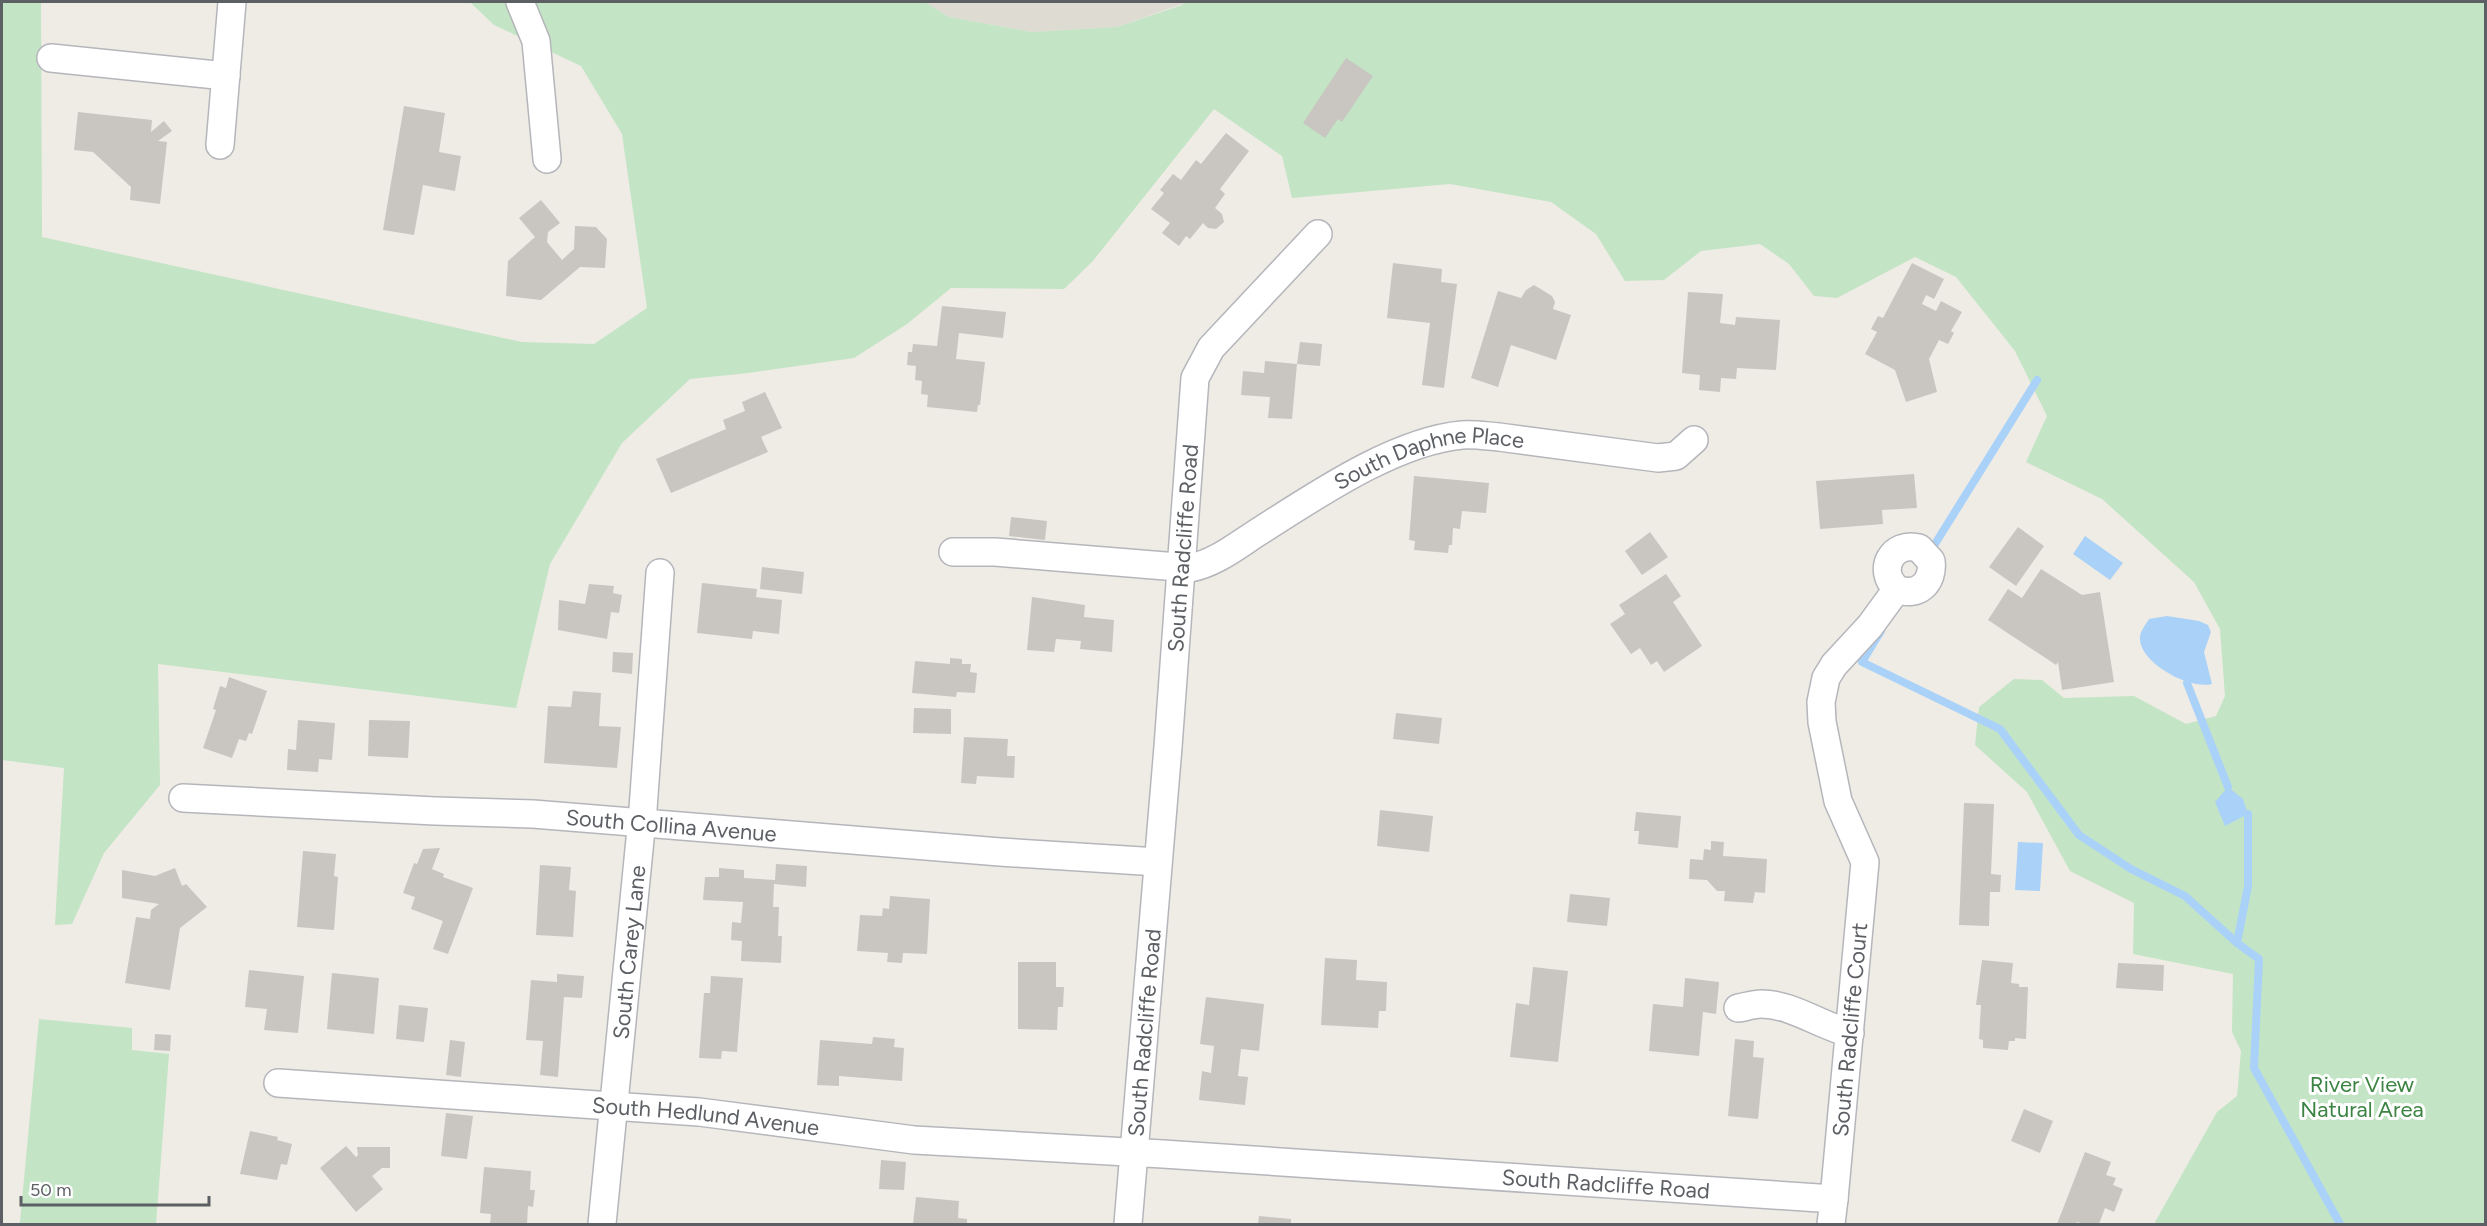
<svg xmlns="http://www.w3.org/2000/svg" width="2487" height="1226" font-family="Figtree,sans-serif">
<rect width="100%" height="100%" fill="#eeece5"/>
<polygon fill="#dedbd3" points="925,2 1184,2 1182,4 1117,27 1032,32 949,17"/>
<g fill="#c3e4c5">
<polygon points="2,2 41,2 42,237 522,342 594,344 647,308 622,134 581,66 494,25 470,2 925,2 949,17 1032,32 1117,27 1182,5 1184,2 2485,2 2485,1224 2154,1224 2217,1112 2237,1096 2241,1051 2232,1032 2233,974 2133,954 2134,903 2070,871 2027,792 1975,745 1979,707 2014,679 2042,680 2064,698 2134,696 2186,724 2216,716 2225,696 2220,629 2194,582 2102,499 2026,462 2047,416 2015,351 1956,277 1915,257 1837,298 1814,296 1789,264 1760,244 1701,251 1664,280 1625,281 1596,234 1551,202 1450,184 1292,198 1282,156 1214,109 1092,262 1064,289 951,288 907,324 854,358 748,373 690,379 622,443 550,564 516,708 158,664 160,785 104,853 72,924 55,925 64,768 2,760"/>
<polygon points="39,1019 132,1028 132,1050 169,1054 156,1224 17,1224 20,1222"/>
</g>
<g fill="#aad2f9">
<polygon points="2085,536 2123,563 2110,580 2073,554"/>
<path d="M2167 616 2199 621 2208 625 2211 632 2204 652 2212 684C2190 690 2142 664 2140 640 2139 632 2145 626 2149 619Z"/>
<polygon points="2228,787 2243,799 2248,814 2225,826 2215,802"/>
<polygon points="2018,842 2043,843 2040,891 2015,890"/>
</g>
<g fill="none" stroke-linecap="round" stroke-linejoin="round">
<g stroke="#aad2f9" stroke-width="8">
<polyline points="1930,552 2037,380"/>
<polyline points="1881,631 1862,662 2000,729 2079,835 2131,869 2185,896 2237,943 2259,959 2254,1068 2340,1224"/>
<polyline points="2187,683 2228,787"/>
<polyline points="2237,943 2248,886 2248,814"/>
</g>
</g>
<g fill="#c9c6c2">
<polygon points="1346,58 1373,76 1342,122 1338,119 1325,138 1303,123"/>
<polygon points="404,106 445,113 439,152 461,156 455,191 423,185 414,235 383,230"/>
<polygon points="78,112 152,120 151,132 164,121 172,131 158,141 167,142 160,204 130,200 131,187 93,152 74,150"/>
<polygon points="1226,133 1249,151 1220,189 1225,194 1215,208 1222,214 1224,222 1216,229 1208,228 1203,223 1190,239 1186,236 1179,246 1162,233 1170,223 1151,209 1164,193 1160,190 1173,174 1181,180 1196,160 1201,164"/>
<polygon points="541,200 560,223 548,232 547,242 562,260 574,249 575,226 596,227 607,239 605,268 580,267 541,300 506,296 508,261 535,237 519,218"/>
<polygon points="1393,263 1442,269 1441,282 1457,284 1444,388 1422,385 1430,323 1387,318"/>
<polygon points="1912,263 1944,279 1934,299 1926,295 1922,304 1936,311 1941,301 1962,312 1951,331 1954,333 1948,344 1939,340 1929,359 1937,392 1906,402 1895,370 1865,354 1877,332 1871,329 1878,316 1883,318"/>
<polygon points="1534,285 1552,296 1555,302 1553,309 1571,315 1556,360 1511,345 1498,387 1471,378 1498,291 1521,298 1526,290"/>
<polygon points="1688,292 1723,294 1720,323 1735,325 1736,317 1780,320 1776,370 1737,368 1736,379 1721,378 1720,392 1699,390 1700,375 1682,373"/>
<polygon points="942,306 1006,312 1003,338 959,333 956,359 985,362 980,405 978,405 977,412 927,407 928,395 921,394 922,381 915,380 916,366 907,365 908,352 912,352 913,344 937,346"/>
<polygon points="1300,342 1322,344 1320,366 1297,364"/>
<polygon points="1265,361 1297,364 1292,419 1268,418 1270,397 1241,395 1243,371 1264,373"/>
<polygon points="765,392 782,428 761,437 768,452 671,493 656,459 726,429 723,420 745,411 742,402"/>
<polygon points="1914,474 1917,508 1882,510 1883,524 1820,529 1816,481"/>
<polygon points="1414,476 1489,483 1486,513 1462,511 1460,529 1453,528 1452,545 1449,545 1448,553 1414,550 1415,541 1409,540"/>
<polygon points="1011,517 1047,521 1045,540 1009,536"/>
<polygon points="2018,527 2044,546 2016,586 1989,567"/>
<polygon points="1650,532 1668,557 1642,575 1625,551"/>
<polygon points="762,567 804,572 802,594 760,589"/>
<polygon points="2041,569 2082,595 2100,592 2114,682 2062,690 2058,662 2056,665 1988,620 2008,589 2022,598"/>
<polygon points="1666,574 1681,596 1673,602 1702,646 1664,672 1657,661 1651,665 1640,648 1631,654 1610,624 1625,614 1619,605"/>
<polygon points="702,583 757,589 756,597 782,600 779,634 753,631 752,639 697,633"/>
<polygon points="589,584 614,586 613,593 622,595 619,613 611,612 607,639 558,630 559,600 585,604"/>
<polygon points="1032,597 1085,605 1084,617 1114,620 1112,652 1080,649 1081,641 1056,639 1054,652 1027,650"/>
<polygon points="613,652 633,653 632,674 612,672"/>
<polygon points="950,658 962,659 962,664 971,664 970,672 977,673 975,693 957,692 956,697 912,693 915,661 950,664"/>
<polygon points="229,677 267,691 252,734 249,733 246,741 239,739 232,758 203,748 216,710 213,709 220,686 226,688"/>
<polygon points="573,691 601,693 599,726 621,727 617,768 544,763 548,706 571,707"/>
<polygon points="914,708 951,709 951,734 913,733"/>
<polygon points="1396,713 1442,718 1439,744 1393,739"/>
<polygon points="298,720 335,723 332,760 319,759 318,772 287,770 288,749 296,750"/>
<polygon points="369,720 410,721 408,758 368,756"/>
<polygon points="964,737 1008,739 1007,756 1015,756 1014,778 977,776 976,784 961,783"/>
<polygon points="1964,803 1994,804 1991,874 2001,875 2000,892 1990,892 1989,926 1959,925"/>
<polygon points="1380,810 1433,816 1429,852 1377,846"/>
<polygon points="1636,812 1681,816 1678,848 1638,844 1639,831 1634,831"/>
<polygon points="1711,841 1724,842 1723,856 1767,859 1765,893 1755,892 1753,903 1724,901 1725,891 1717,891 1707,880 1689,879 1690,859 1703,860 1704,849 1711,850"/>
<polygon points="440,848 432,869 444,874 443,877 473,888 448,954 433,949 443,921 411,909 415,897 403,893 414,863 417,864 423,849"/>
<polygon points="303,851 336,854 334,876 338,877 334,930 297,927"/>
<polygon points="776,864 807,866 806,887 774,884 773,907 779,907 778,936 782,936 781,963 741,961 742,941 731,940 732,922 741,923 743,902 703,900 705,877 719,877 719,868 744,870 744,878 775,880"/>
<polygon points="540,865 571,867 569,890 576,891 573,937 536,935"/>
<polygon points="175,868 182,886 186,884 207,907 180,928 170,990 125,983 136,917 150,919 151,910 159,904 122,898 122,870 155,876"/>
<polygon points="1570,894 1610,898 1607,926 1567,922"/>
<polygon points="890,896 930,899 927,954 903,953 902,963 887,962 888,953 857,951 860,915 882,916 883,908 889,909"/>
<polygon points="1325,958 1357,960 1356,980 1387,982 1386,1011 1379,1011 1378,1028 1321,1025"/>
<polygon points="1982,960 2013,963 2011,983 2019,984 2019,987 2028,987 2026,1039 2015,1038 2015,1041 2009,1041 2008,1050 1983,1048 1983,1040 1979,1039 1981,1005 1976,1005"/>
<polygon points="1018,962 1056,962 1056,987 1064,987 1063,1007 1058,1007 1057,1030 1018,1029"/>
<polygon points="2118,963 2164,965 2163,991 2116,988"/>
<polygon points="1533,967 1568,971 1558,1062 1510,1057 1516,1003 1529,1005"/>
<polygon points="249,970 304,976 298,1033 264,1030 267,1009 245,1007"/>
<polygon points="332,973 379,978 374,1034 327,1029"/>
<polygon points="557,974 584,976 582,998 564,997 558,1077 540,1075 543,1041 526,1040 531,980 557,982"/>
<polygon points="711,976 743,978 737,1052 722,1051 721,1059 699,1058 704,993 710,993"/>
<polygon points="1685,978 1719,982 1716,1014 1703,1012 1699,1056 1649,1051 1653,1004 1683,1007"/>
<polygon points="1206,997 1264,1004 1259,1051 1241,1049 1238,1076 1248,1077 1245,1105 1199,1100 1202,1071 1211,1073 1214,1046 1200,1044"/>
<polygon points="399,1005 428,1008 424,1042 396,1039"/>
<polygon points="155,1034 171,1035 170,1051 154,1050"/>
<polygon points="873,1037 895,1039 894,1047 904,1048 902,1081 839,1076 839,1086 817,1085 820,1040 872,1044"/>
<polygon points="1735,1039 1754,1041 1753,1057 1764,1058 1758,1119 1728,1116"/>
<polygon points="450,1040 465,1042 461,1077 446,1075"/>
<polygon points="2024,1109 2053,1121 2040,1153 2011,1141"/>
<polygon points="446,1113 473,1116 467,1159 441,1156"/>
<polygon points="250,1131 278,1137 277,1140 292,1144 287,1165 281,1164 277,1180 240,1174"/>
<polygon points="346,1146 356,1157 358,1155 357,1147 390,1147 390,1168 382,1168 372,1176 383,1189 356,1212 320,1168"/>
<polygon points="2085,1152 2111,1162 2106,1175 2116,1178 2113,1185 2123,1189 2114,1212 2105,1208 2099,1224 2084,1224 2077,1222 2076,1224 2057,1224"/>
<polygon points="881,1160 906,1162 904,1190 879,1189"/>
<polygon points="484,1167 531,1171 530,1190 535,1190 533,1207 528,1206 527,1224 490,1224 491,1214 480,1213"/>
<polygon points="916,1197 959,1201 958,1218 967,1219 967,1224 913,1224"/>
<polygon points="1259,1216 1291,1219 1291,1224 1258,1224"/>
</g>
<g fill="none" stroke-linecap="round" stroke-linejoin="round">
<g stroke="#b5b6bb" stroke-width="30">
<g id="minor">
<polyline points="520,2 536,41 547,159"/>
<polyline points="51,58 226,76"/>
<polyline points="220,145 232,2"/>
<path id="s1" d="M953 552H995L1190 568C1217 563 1240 543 1263 529 1318 494 1396 441 1462 435 1474 434 1486 436 1499 437L1658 458 1676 456 1694 440"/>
<path id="s2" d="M183 798 435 811 533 814 1000 852 1158 862"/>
<path d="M1738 1008C1745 1007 1754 1004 1761 1004 1793 1004 1820 1026 1850 1033"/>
<path id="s3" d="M278 1083 699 1112 914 1140 1163 1154 1834 1199 1831 1224"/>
<path id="s4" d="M1834 1199 1865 862 1838 801 1822 722 1821 702 1826 678 1834 665 1870 626 1897 589C1876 570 1892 541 1919 548L1931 561C1934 582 1918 598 1897 589"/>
<path id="s5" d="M602 1224 643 809 660 573"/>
<path id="s6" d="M1128 1224 1168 747 1195 378 1211 348 1318 234"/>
</g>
</g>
<use href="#minor" stroke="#fff" stroke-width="27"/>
</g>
<g text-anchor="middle" stroke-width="6" stroke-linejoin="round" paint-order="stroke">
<g font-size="22" fill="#5c5f64" stroke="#fff">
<text dy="8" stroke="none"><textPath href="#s1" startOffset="506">South Daphne Place</textPath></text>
<text dy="8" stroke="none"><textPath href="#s6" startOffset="678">South Radcliffe Road</textPath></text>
<text dy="8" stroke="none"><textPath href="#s2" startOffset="489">South Collina Avenue</textPath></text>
<text dy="8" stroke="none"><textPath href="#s5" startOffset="273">South Carey Lane</textPath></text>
<text dy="8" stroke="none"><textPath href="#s4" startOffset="170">South Radcliffe Court</textPath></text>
<text dy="8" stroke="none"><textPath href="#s6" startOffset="192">South Radcliffe Road</textPath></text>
<text dy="8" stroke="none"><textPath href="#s3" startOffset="429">South Hedlund Avenue</textPath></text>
<text dy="8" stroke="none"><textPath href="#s3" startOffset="1332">South Radcliffe Road</textPath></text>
</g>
<g font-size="22" fill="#3c8443" stroke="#fff">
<text x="2362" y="1092">River View<tspan x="2362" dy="25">Natural Area</tspan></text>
</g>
</g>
<rect width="2487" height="1226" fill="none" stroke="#5c5f64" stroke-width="6"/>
<path d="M21 1196v9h188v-9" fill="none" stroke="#5c5f64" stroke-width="3"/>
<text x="30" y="1196" font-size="18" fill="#5c5f64" stroke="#ffffff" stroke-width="4.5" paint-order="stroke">50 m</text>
</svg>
